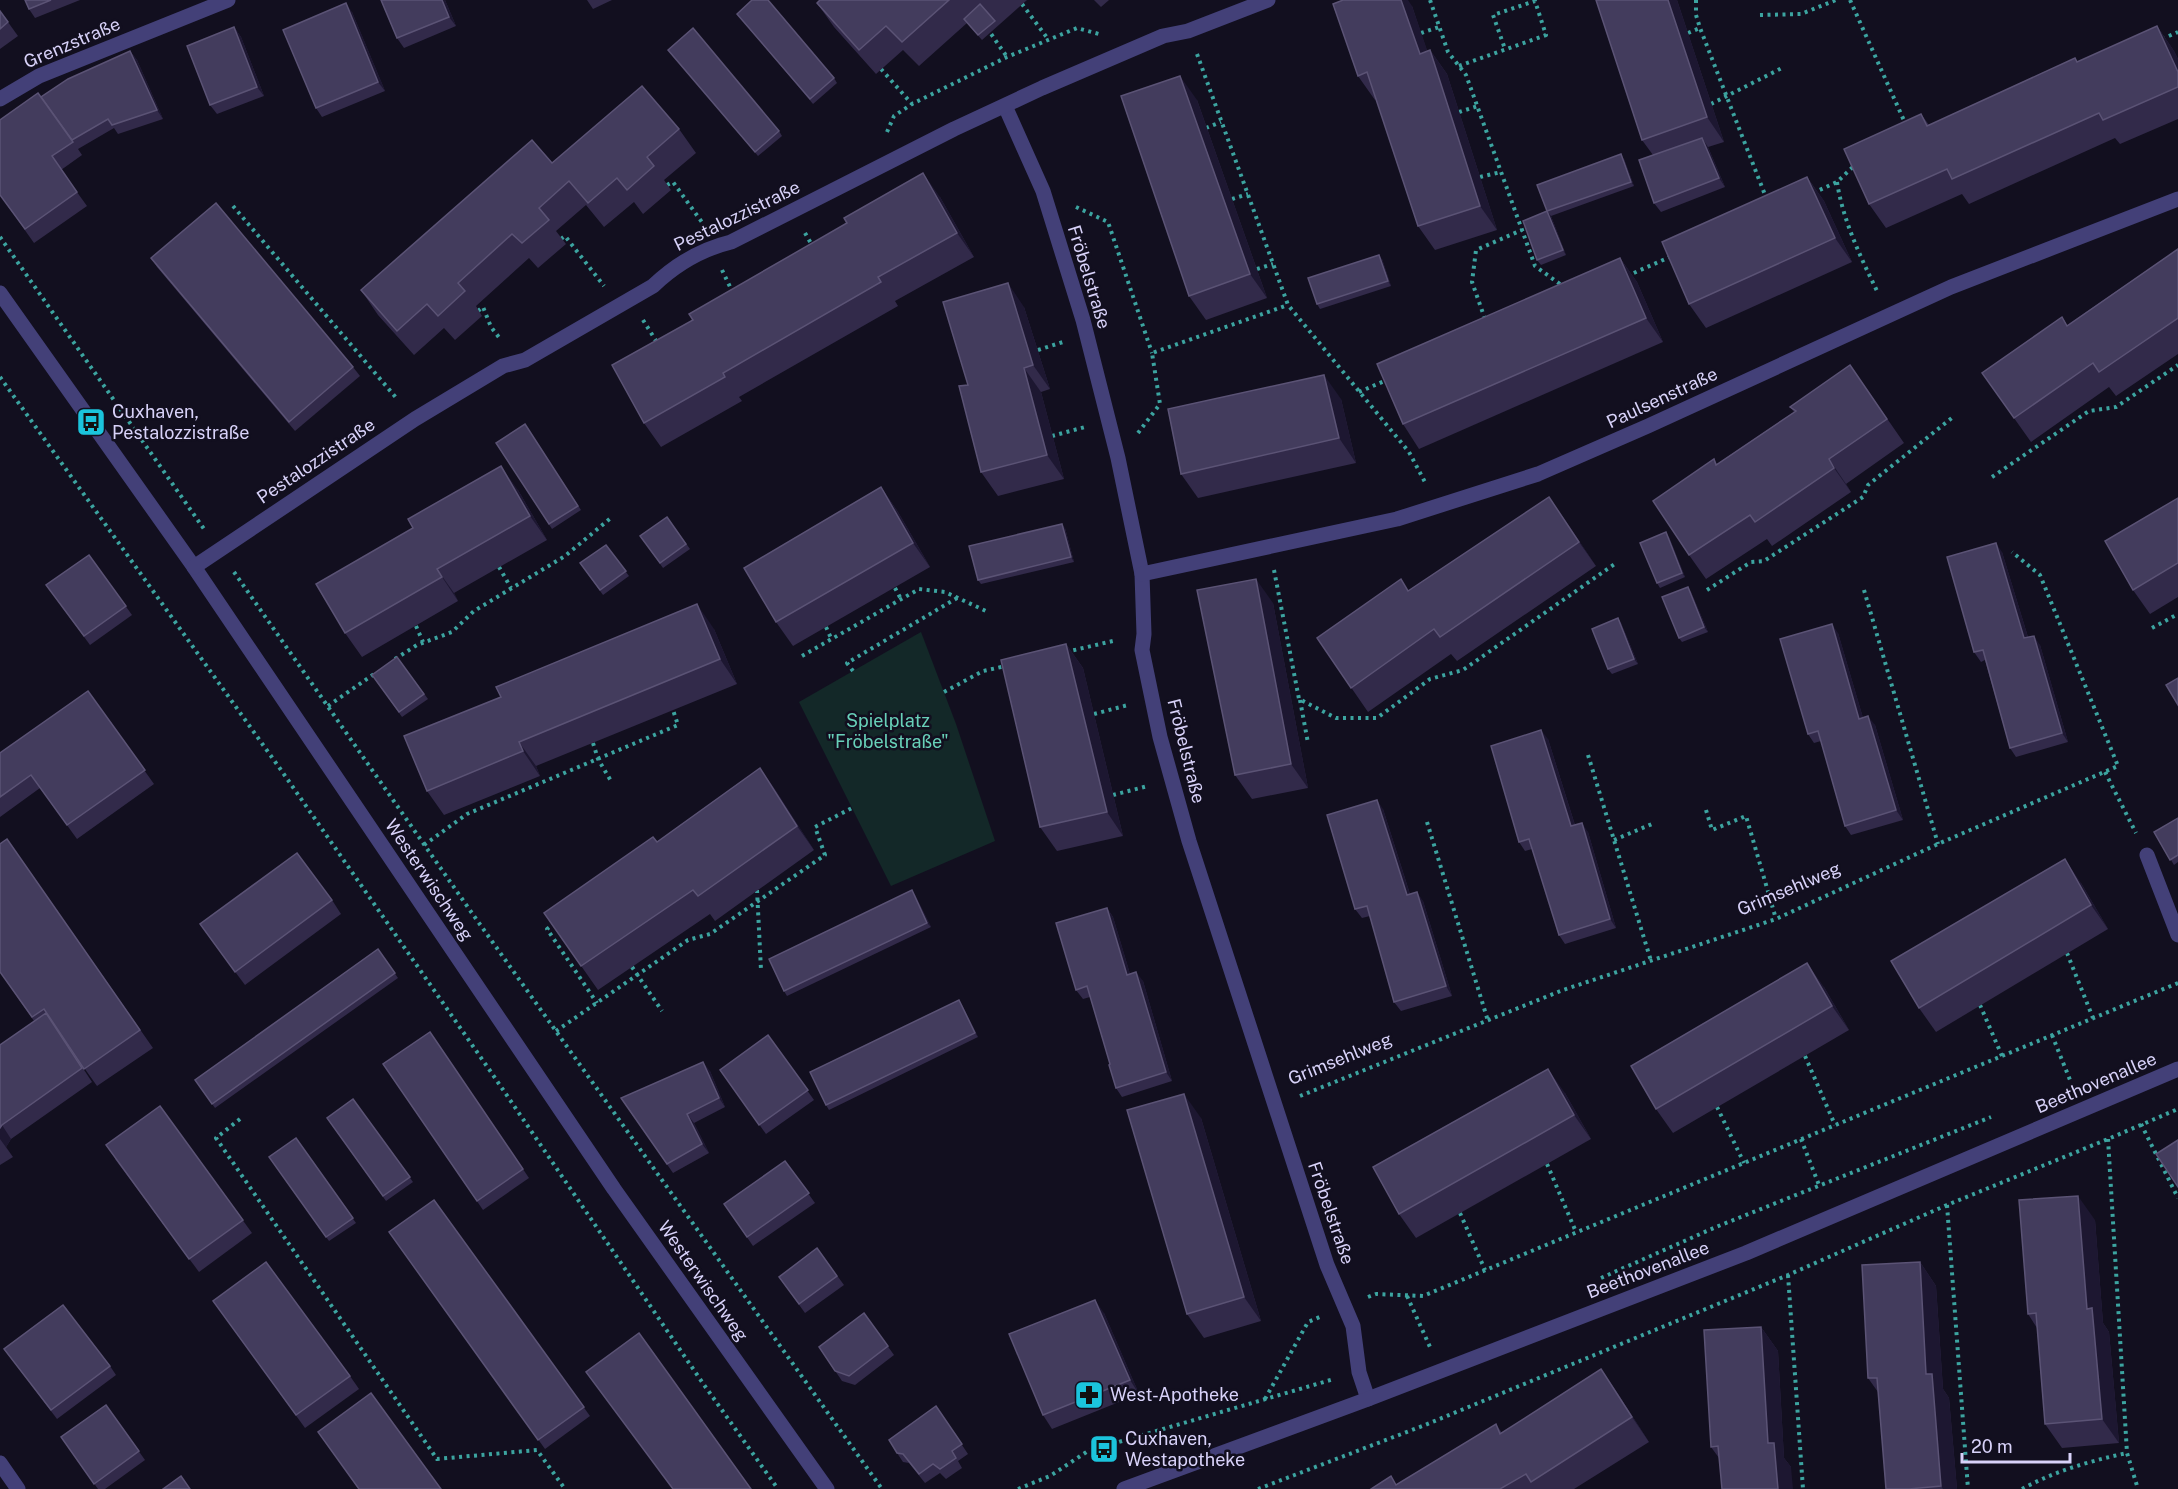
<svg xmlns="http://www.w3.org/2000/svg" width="2178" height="1489" font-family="'Public Sans',sans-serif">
<rect width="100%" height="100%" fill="#120f1f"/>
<polygon fill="#132828" points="921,632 956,724 995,841 891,886 799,702"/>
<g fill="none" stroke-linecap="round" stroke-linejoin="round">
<g stroke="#3ca4a0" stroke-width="4" stroke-dasharray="3 4.5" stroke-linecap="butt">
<polyline points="1430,0 1448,52 1466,75 1535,266 1564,287"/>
<polyline points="1696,0 1696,15 1700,28 1767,200"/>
<polyline points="1850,0 1906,125"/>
<polyline points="1022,4 1048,39"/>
<polyline points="1760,15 1801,14 1836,0"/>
<polyline points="987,28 1007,57"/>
<polyline points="1421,33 1439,27"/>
<polyline points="1688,33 1700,28"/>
<polyline points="2162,39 2178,32"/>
<polyline points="1197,54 1288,305 1409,452 1426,484"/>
<polyline points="1459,66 1546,35 1535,1 1493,15 1505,49"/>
<polyline points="881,69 912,104"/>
<polyline points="1711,104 1782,68"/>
<polyline points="1459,112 1478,106"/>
<polyline points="1206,128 1221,122"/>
<polyline points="887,132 894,116 912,104 1007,57 1077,28 1099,34"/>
<polyline points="1480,177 1501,172"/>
<path d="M1837 182C1843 221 1861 258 1878 293"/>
<polyline points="667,185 673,182 704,225"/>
<polyline points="1813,193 1837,182 1856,164"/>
<polyline points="1232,199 1248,194"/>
<polyline points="233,206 398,400"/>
<polyline points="1076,207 1108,222 1152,353"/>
<polyline points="805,233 813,247"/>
<polyline points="0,237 204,529"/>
<polyline points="561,239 565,236 604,286"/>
<polyline points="1257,269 1273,264"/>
<polyline points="722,270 733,293"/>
<polyline points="1627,276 1672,256"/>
<polyline points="478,311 483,307 491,327 501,340"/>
<polyline points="1485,319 1472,282 1476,250 1522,230"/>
<polyline points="643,320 658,344"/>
<polyline points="1038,350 1063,342"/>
<polyline points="0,377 281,770 493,1075 702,1382 778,1489"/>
<polyline points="1359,392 1389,379"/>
<polyline points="1138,433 1160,404 1152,353 1288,305"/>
<polyline points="1052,436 1085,427"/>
<polyline points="1992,477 2089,411 2116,407 2178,365"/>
<polyline points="499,567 511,588"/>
<polyline points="1274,570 1299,699 1336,718 1377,718 1430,679 1463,670 1616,563"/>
<polyline points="234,572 474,916 882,1489"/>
<polyline points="895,588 901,599"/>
<polyline points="1707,590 1751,562 1764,561 1863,497 1868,485 1953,417"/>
<polyline points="1864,590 1938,844"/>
<polyline points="416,626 423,642"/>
<polyline points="826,627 831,638"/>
<polyline points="2152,628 2178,614"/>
<polyline points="1066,652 1117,640"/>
<polyline points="802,656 919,589 945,592 986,611"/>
<polyline points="395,659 417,645 452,632 474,611 565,556 612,517"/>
<polyline points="853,671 847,663 957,598"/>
<polyline points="944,692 983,671 1006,666"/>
<polyline points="1300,700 1308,743"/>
<polyline points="328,706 374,674"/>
<polyline points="1094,714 1128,705"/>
<polyline points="593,743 598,759 611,781"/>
<polyline points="1588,755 1651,961"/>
<polyline points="2105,772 2136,833"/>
<polyline points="1113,795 1148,786"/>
<polyline points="1706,810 1712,830 1746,816 1776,919"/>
<polyline points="1427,822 1488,1021"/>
<polyline points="1614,840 1652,824"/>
<polyline points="424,845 467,814 678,725 673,710"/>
<polyline points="757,890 761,970"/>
<polyline points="555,923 547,929 597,1003"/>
<polyline points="2067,953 2093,1018"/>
<polyline points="632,967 662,1011"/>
<polyline points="1980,1005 2002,1056"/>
<polyline points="556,1031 688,940 710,934 825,855 815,827 852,808"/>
<polyline points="2052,1035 2072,1085"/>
<polyline points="1805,1056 1835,1125"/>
<polyline points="1300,1096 1563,990 1776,919 1938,844 2118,766 2040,575 2012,552"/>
<polyline points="1717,1107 1744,1163"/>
<polyline points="240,1119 216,1138 437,1459 537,1450 565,1489"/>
<polyline points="2141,1124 2178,1198"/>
<polyline points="1801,1139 1819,1185"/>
<polyline points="2108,1139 2127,1453 2138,1489"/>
<polyline points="1547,1164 1576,1232"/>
<polyline points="1947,1205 1968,1489"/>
<polyline points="1460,1213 1485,1270"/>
<polyline points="1788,1275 1803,1489"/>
<polyline points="1601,1278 1716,1227 1991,1117"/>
<polyline points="1407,1296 1430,1347"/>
<polyline points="1368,1297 1376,1294 1423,1296 2178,983"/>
<polyline points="1265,1399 1308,1322 1322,1316"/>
<polyline points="1018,1489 1050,1476 1088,1451 1334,1379"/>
<polyline points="1258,1489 1425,1425 1788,1275 1947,1205 2108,1139 2178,1109"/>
<path d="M2022 1489C2055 1471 2090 1461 2127 1453"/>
</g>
<g stroke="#434078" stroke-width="15">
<polyline points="0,99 39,76 228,0"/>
<polyline points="1005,106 1043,191 1083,320 1118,458 1142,574 1144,634 1142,650 1160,737 1189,841 1327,1265 1353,1326 1359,1372 1368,1399"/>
<polyline points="0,293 194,567 614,1189 827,1489"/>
<path d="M194 567 415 419 503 366 525 360 653 286C675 265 702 249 731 242L954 129 1042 88 1163 36 1188 31 1268 0"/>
<polyline points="1142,574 1397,519 1538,474 1648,426 1951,287 2178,199"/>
<polyline points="2147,855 2178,935"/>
<polyline points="0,1463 18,1489"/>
<polyline points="1124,1489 1368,1399 1746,1253 2178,1069"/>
</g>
</g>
<g fill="#322a4a">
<polygon points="25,0 80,0 35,18 29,9"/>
<polygon points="381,0 445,0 456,26 404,48 397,38"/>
<polygon points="587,0 612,0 593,9"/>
<polygon points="820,0 1027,0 982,40 967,23 919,66 903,50 876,74 834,27 817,3"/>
<polygon points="1094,0 1109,0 1101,7"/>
<polygon points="1677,0 1724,142 1708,147 1725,187 1661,212 1654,203 1653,155 1642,140"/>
<polygon points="1412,6 1427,51 1430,50 1447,74 1497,230 1435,250 1418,226 1376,99 1375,100 1358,76"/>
<polygon points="0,11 18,36 0,49"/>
<polygon points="352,12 385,91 322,117 316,108"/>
<polygon points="737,14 834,78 837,83 813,104"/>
<polygon points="2157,26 2174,51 2178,59 2178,119 2120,144 2115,138 1969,204 1962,194 1886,228 1869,204 1921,114 1929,125 2075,58 2078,62"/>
<polygon points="234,27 241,37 264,96 217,114 210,105"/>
<polygon points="668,50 779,131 782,136 758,156"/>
<polygon points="130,51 137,60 163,119 118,134 114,128 78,149 82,155 61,170 87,206 34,243 0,195 41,97"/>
<polygon points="1197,100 1267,298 1206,320 1189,296"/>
<polygon points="679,129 696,153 664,180 671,190 643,214 634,202 604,227 586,205 556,231 566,244 538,268 529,258 476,306 482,316 455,340 444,328 414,355 378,315 361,290 552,163"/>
<polygon points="1624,159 1634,186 1551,216 1566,255 1541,265 1537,260 1547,211"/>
<polygon points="1807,177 1824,201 1852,262 1706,328 1689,304"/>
<polygon points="940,197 974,257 895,301 898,306 739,397 742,401 661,447 644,423"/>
<polygon points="2178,249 2178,354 2116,396 2109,387 2031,442 1982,373 2062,317 2067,325"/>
<polygon points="151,258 353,367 360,376 295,431 157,267"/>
<polygon points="1620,258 1637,282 1663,342 1419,449 1403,424"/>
<polygon points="1382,259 1391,286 1320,309 1317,304"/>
<polygon points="1024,307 1050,389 1041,392 1064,479 998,496 981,472 968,385"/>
<polygon points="1850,365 1904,443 1846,484 1851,492 1772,546 1767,539 1706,579 1689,555 1714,459 1717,464 1794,412 1790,407"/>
<polygon points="1341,399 1356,463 1198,498 1181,474"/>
<polygon points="525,424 581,510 552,529 496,443"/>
<polygon points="881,487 898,512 930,567 793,646 776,622"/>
<polygon points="518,490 547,540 454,593 458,601 362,657 345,633"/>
<polygon points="1549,497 1596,566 1457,661 1451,654 1368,712 1317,638 1409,591"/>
<polygon points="2178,498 2178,597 2150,614 2133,590"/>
<polygon points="667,517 690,549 663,568 640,536"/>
<polygon points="1065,528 1074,562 981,584 978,580"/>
<polygon points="1669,537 1685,577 1660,588 1657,583"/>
<polygon points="606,545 629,576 603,595 580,563"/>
<polygon points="2002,552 2028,637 2040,645 2068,742 2016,757 2010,748 1985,660 1981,662 1974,652"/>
<polygon points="89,555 132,615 90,645 46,585"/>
<polygon points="1688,587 1691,592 1708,632 1682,642 1679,638"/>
<polygon points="1273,603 1308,788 1252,799 1235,775"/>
<polygon points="1618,618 1621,623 1638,664 1612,674 1608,669"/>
<polygon points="714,629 737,684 536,766 540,776 444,815 427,791"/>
<polygon points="1838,633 1863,718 1875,725 1903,820 1851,835 1845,826 1821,741 1814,743 1808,734"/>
<polygon points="1066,644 1083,668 1123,836 1057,851 1040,827"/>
<polygon points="397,657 428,699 402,717 372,675"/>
<polygon points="88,691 154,784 77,839 40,788 0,817 0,753"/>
<polygon points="1548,739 1575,825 1588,832 1616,928 1565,944 1559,935 1532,849 1525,851 1519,842"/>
<polygon points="760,768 814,850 715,921 710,914 598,990 544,913 657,842"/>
<polygon points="1383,809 1410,894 1423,901 1452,996 1401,1011 1394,1002 1370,916 1362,918 1355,909"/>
<polygon points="2178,818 2178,862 2174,865 2154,832"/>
<polygon points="7,839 153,1048 97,1086 63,1038 92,1082 11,1139 6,1147 13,1157 0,1165 0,1045 34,1021 0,972"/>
<polygon points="2081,883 2108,929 1936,1032 1919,1008"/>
<polygon points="915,895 931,927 787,996 784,991"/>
<polygon points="332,900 341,914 245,985 209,937"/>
<polygon points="1107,908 1113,917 1130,974 1143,981 1172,1081 1122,1097 1116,1088 1110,1064 1090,997 1083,999 1076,990"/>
<polygon points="378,949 398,978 215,1108 195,1080"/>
<polygon points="1824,987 1849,1030 1673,1133 1656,1109"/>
<polygon points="962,1005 978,1037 829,1110 826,1105"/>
<polygon points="430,1032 529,1178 483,1210 383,1064"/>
<polygon points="768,1035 814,1100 766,1134 720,1070"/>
<polygon points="710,1071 725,1107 694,1123 709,1153 673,1173 621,1098"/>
<polygon points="1565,1093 1591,1139 1416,1238 1399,1214"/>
<polygon points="353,1099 413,1182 386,1201 327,1118"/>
<polygon points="160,1106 252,1233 199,1272 115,1159"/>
<polygon points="1201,1118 1261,1321 1204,1338 1187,1314"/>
<polygon points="296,1138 356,1223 329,1241 269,1157"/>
<polygon points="785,1161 815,1203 753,1246 724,1204"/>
<polygon points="434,1200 590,1416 545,1449 389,1232"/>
<polygon points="2095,1220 2103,1323 2109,1332 2119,1443 2062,1448 2045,1424 2037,1328 2028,1314"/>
<polygon points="817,1248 844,1285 805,1313 779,1277"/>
<polygon points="1920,1262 1936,1286 1943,1389 1949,1398 1957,1489 1886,1489 1878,1392 1868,1378"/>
<polygon points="213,1301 350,1376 359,1389 305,1428"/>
<polygon points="864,1313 894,1355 855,1385 842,1381 819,1347"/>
<polygon points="1104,1313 1139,1394 1052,1429 1043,1415"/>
<polygon points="1761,1327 1778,1351 1784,1458 1791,1467 1719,1458 1711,1447"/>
<polygon points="4,1349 110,1366 116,1375 57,1419"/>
<polygon points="1601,1369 1618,1394 1649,1442 1574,1489 1371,1489 1397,1484 1496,1424 1502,1433"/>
<polygon points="106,1405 145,1460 105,1489 98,1489 61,1437"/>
<polygon points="936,1406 968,1454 958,1461 962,1468 946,1479 940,1473 925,1483 909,1463 903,1462 897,1453"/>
</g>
<g fill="#1d1731">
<polygon points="442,0 445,0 456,26 449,17"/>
<polygon points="1401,0 1408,0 1412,6 1437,79 1420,54"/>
<polygon points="1668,0 1677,0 1724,142 1707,117"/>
<polygon points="346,3 352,12 385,91 378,82"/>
<polygon points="2157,26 2174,51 2178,59 2178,72"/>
<polygon points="234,27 241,37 264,96 257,87"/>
<polygon points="1430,50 1447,74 1497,230 1480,206"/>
<polygon points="130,51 137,60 163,119 157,110"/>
<polygon points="1180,76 1197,100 1267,298 1250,274"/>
<polygon points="1702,138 1708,147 1725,187 1719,178"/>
<polygon points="1621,154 1624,159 1634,186 1631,182"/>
<polygon points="923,173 940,197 974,257 957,233"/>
<polygon points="1807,177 1824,201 1852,262 1835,238"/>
<polygon points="1547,211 1551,216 1566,255 1563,250"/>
<polygon points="1379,255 1382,259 1391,286 1388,281"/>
<polygon points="1620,258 1637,282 1663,342 1646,318"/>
<polygon points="1008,283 1024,307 1050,389 1033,365"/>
<polygon points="1024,368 1041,392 1064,479 1047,455"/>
<polygon points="1324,375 1341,399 1356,463 1339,438"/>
<polygon points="1829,459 1846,484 1851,492 1834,468"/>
<polygon points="501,466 518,490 547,540 530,516"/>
<polygon points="881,487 898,512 930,567 913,543"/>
<polygon points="1549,497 1566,521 1596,566 1579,542"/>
<polygon points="1062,524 1065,528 1074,562 1071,557"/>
<polygon points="1666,532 1669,537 1685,577 1682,573"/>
<polygon points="1996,543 2002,552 2031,647 2024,638"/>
<polygon points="437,569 454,593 458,601 442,577"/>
<polygon points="1256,579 1273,603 1308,788 1291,764"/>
<polygon points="1688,587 1691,592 1708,632 1704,627"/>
<polygon points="697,604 714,629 737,684 720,659"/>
<polygon points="1618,618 1621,623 1638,664 1634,659"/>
<polygon points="1832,624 1838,633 1866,728 1859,719"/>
<polygon points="2034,636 2040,645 2068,742 2062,733"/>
<polygon points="1066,644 1083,668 1123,836 1107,812"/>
<polygon points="1868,716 1875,725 1903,820 1896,810"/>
<polygon points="1541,730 1548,739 1578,835 1571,826"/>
<polygon points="519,742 536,766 540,776 523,751"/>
<polygon points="760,768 777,792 814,850 797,826"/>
<polygon points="1377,800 1383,809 1413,904 1407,895"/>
<polygon points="1582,823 1588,832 1616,928 1610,919"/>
<polygon points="2065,859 2081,883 2108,929 2091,905"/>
<polygon points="912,890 915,895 931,927 927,923"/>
<polygon points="1417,892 1423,901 1452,996 1446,986"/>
<polygon points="1107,908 1113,917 1133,984 1127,975"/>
<polygon points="1807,963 1824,987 1849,1030 1832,1006"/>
<polygon points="1136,972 1143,981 1172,1081 1166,1072"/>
<polygon points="959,1000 962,1005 978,1037 975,1033"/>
<polygon points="703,1062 710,1071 725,1107 719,1098"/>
<polygon points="1548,1069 1565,1093 1591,1139 1574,1115"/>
<polygon points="1184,1094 1201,1118 1261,1321 1244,1297"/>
<polygon points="687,1114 694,1123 709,1153 702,1144"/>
<polygon points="2,1125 11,1139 6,1147 13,1157 0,1139 0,1128"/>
<polygon points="2078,1196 2095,1220 2103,1323 2109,1332 2119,1443 2102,1419 2087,1309"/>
<polygon points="1920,1262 1936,1286 1943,1389 1949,1398 1957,1489 1943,1489 1941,1486 1926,1374"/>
<polygon points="1095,1300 1104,1313 1139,1394 1130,1380"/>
<polygon points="1761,1327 1778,1351 1784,1458 1791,1467 1793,1489 1778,1489 1768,1443"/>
<polygon points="1601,1369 1618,1394 1649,1442 1632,1417"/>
</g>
<g fill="#433c5d" stroke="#5b5375" stroke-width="1.5">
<polygon points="25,0 51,0 29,9"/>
<polygon points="381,0 442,0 449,17 397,38"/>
<polygon points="752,0 768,0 834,78 810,99 737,14"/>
<polygon points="820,0 949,0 902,42 886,26 859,50 817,3"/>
<polygon points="1343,0 1401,0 1420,54 1430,50 1480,206 1418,226 1367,72 1358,76 1333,4"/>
<polygon points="1596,0 1668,0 1707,117 1642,140"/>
<polygon points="346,3 378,82 316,108 283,30"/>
<polygon points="980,4 995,21 978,35 964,19"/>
<polygon points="0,11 8,22 0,29"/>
<polygon points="2157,26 2178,72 2178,87 2103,120 2099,113 1952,179 1947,169 1869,204 1844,149 1921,114 1927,126 2075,58 2077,62"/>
<polygon points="234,27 257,87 210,105 187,46"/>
<polygon points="693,28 779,131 755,152 668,50"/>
<polygon points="130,51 157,110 112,125 108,119 72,140 41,97 68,79"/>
<polygon points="1180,76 1250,274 1189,296 1121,96"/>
<polygon points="642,86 679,129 647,157 654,166 627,190 617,178 588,203 569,181 539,208 549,220 522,243 512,234 458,283 465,291 438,316 427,304 397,331 361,290 532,140 552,163"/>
<polygon points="38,93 73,142 52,156 77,192 25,229 0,195 0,120"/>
<polygon points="1702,138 1719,178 1654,203 1639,160"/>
<polygon points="1621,154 1631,182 1547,211 1537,185"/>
<polygon points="923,173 957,233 878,277 881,282 723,373 725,377 644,423 612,365 693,320 689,314 847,223 844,218"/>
<polygon points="1807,177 1835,238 1689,304 1662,242"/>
<polygon points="216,203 353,367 289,422 151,258"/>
<polygon points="1547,211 1563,250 1537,260 1523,221"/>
<polygon points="2178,249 2178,318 2099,372 2093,363 2014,418 1982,373 2062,317 2067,326"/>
<polygon points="1379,255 1388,281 1317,304 1308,278"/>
<polygon points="1620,258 1646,318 1403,424 1377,364"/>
<polygon points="1008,283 1033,365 1024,368 1047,455 981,472 959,386 968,385 943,302"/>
<polygon points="1850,365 1887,419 1829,459 1834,468 1755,522 1750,515 1689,555 1653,501 1714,459 1716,465 1796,411 1790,407"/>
<polygon points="1324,375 1339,438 1181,474 1168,409"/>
<polygon points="525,424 578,506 549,524 496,443"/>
<polygon points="501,466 530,516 437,569 442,577 345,633 316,584 413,528 408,519"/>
<polygon points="881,487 913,543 776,622 744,568"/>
<polygon points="1549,497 1579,542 1440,637 1434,629 1351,688 1317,638 1401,579 1408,591"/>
<polygon points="2178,498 2178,563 2133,590 2105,541"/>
<polygon points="667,517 686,544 660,563 640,536"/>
<polygon points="1062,524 1071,557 978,580 969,546"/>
<polygon points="1666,532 1682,573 1657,583 1640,543"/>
<polygon points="1996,543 2024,638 2034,636 2062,733 2010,748 1983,650 1974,652 1947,557"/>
<polygon points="606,545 626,571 600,590 580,563"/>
<polygon points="89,555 126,606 84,636 46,585"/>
<polygon points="1256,579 1291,764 1235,775 1197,590"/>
<polygon points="1688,587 1704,627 1679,638 1662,597"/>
<polygon points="697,604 720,659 519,742 523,751 427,791 404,736 501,697 496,687"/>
<polygon points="1618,618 1634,659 1608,669 1592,629"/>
<polygon points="1832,624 1859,719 1868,716 1896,810 1845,826 1818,731 1808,734 1780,639"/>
<polygon points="1066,644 1107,812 1040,827 1001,660"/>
<polygon points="397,657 424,694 399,712 372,675"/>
<polygon points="2178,678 2178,705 2166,685"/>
<polygon points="88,691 145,770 67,825 31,775 0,797 0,753"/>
<polygon points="1541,730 1571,826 1582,823 1610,919 1559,935 1529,839 1519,842 1491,746"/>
<polygon points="760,768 797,826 698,896 693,890 581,966 544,913 653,837 657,842"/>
<polygon points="1377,800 1407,895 1417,892 1446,986 1394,1002 1367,906 1355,909 1327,815"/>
<polygon points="2178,818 2178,855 2170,860 2154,832"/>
<polygon points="7,839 140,1030 84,1069 44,1009 32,1017 0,972 0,844"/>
<polygon points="297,853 332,900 235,972 200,924"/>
<polygon points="2065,859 2091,905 1919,1008 1891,961"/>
<polygon points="912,890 927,923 784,991 769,959"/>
<polygon points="1107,908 1127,975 1136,972 1166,1072 1116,1088 1109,1065 1110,1064 1087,986 1076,990 1056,923"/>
<polygon points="378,949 395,973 212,1104 195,1080"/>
<polygon points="1807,963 1832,1006 1656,1109 1631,1066"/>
<polygon points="959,1000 975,1033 826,1105 810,1072"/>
<polygon points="46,1013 82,1068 2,1125 0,1128 0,1045"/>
<polygon points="430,1032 523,1169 477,1201 383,1064"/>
<polygon points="768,1035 808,1090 759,1125 720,1070"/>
<polygon points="703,1062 719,1098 687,1114 702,1144 667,1164 621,1098"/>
<polygon points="1548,1069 1574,1115 1399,1214 1373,1167"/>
<polygon points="1184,1094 1244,1297 1187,1314 1127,1110"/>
<polygon points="353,1099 410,1177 383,1196 327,1118"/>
<polygon points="160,1106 243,1220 189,1259 106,1145"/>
<polygon points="296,1138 353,1218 326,1237 269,1157"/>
<polygon points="2178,1140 2178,1187 2156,1154"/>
<polygon points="785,1161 809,1193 747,1237 724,1204"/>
<polygon points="2078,1196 2087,1309 2092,1308 2102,1419 2045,1424 2036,1313 2028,1314 2019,1200"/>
<polygon points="434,1200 584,1407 538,1440 389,1232"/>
<polygon points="817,1248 837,1276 799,1304 779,1277"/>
<polygon points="266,1262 350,1376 296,1415 213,1301"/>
<polygon points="1920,1262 1926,1374 1932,1374 1941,1486 1909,1489 1886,1489 1877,1378 1868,1378 1862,1265"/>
<polygon points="1095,1300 1130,1380 1043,1415 1009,1334"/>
<polygon points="63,1305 110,1366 51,1410 4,1349"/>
<polygon points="864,1313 888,1346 849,1376 835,1371 819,1347"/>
<polygon points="1761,1327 1768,1443 1774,1443 1778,1489 1722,1489 1718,1446 1711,1447 1704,1330"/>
<polygon points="639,1333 751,1489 673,1489 586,1372"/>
<polygon points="1601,1369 1632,1417 1531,1482 1526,1474 1500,1489 1371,1489 1391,1476 1396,1485 1496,1424 1500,1434"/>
<polygon points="371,1393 441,1489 359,1489 318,1432"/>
<polygon points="106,1405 139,1451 94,1484 61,1437"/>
<polygon points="936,1406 962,1444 952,1451 956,1458 940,1469 933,1464 919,1474 903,1454 897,1453 889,1440"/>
<polygon points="181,1476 190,1489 163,1489"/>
</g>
<defs>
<g id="bus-square" transform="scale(1.5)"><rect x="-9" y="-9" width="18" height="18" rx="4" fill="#1bc4dc" stroke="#120f1f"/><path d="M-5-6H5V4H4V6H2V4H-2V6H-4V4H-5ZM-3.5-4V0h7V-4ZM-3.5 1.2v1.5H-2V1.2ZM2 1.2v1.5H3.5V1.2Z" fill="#111"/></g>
<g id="pharmacy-square" transform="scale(1.5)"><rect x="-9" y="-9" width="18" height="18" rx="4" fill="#1bc4dc" stroke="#120f1f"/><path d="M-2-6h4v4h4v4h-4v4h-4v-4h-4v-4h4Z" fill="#111"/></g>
</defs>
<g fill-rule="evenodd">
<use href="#bus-square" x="91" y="422"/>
<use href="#pharmacy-square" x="1089" y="1395"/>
<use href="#bus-square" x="1104" y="1449"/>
</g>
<g text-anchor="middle" stroke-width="5" stroke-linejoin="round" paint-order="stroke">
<g font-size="18" fill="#d8d2f9" stroke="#120f1f">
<text transform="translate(72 43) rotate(-23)" y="6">Grenzstraße</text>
<text transform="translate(737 216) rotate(-26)" y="6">Pestalozzistraße</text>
<text transform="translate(1089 277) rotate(73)" y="6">Fröbelstraße</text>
<text transform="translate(1662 398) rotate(-25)" y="6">Paulsenstraße</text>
<text transform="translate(316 461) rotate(-34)" y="6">Pestalozzistraße</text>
<text transform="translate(1186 751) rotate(76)" y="6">Fröbelstraße</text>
<text transform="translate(429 880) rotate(56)" y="6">Westerwischweg</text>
<text transform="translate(1789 889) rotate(-23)" y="6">Grimsehlweg</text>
<text transform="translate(1340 1059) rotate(-22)" y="6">Grimsehlweg</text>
<text transform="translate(2096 1083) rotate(-23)" y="6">Beethovenallee</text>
<text transform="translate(1331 1213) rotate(71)" y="6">Fröbelstraße</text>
<text transform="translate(1648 1270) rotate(-21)" y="6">Beethovenallee</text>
<text transform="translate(703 1281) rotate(55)" y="6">Westerwischweg</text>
</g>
<g font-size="18" fill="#d8d2f9" stroke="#120f1f" text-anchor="start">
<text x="112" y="418">Cuxhaven,<tspan x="112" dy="21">Pestalozzistraße</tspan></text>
<text x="1110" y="1401">West-Apotheke</text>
<text x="1125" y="1445">Cuxhaven,<tspan x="1125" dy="21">Westapotheke</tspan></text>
</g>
<g font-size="18" fill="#68d0b9" stroke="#120f1f">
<text x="888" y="727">Spielplatz<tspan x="888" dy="21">"Fröbelstraße"</tspan></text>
</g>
</g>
<path d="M1962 1453v9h108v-9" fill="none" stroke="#d8d2f9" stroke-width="3"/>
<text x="1971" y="1453" font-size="18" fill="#d8d2f9" stroke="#120f1f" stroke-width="4.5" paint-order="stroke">20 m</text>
</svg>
